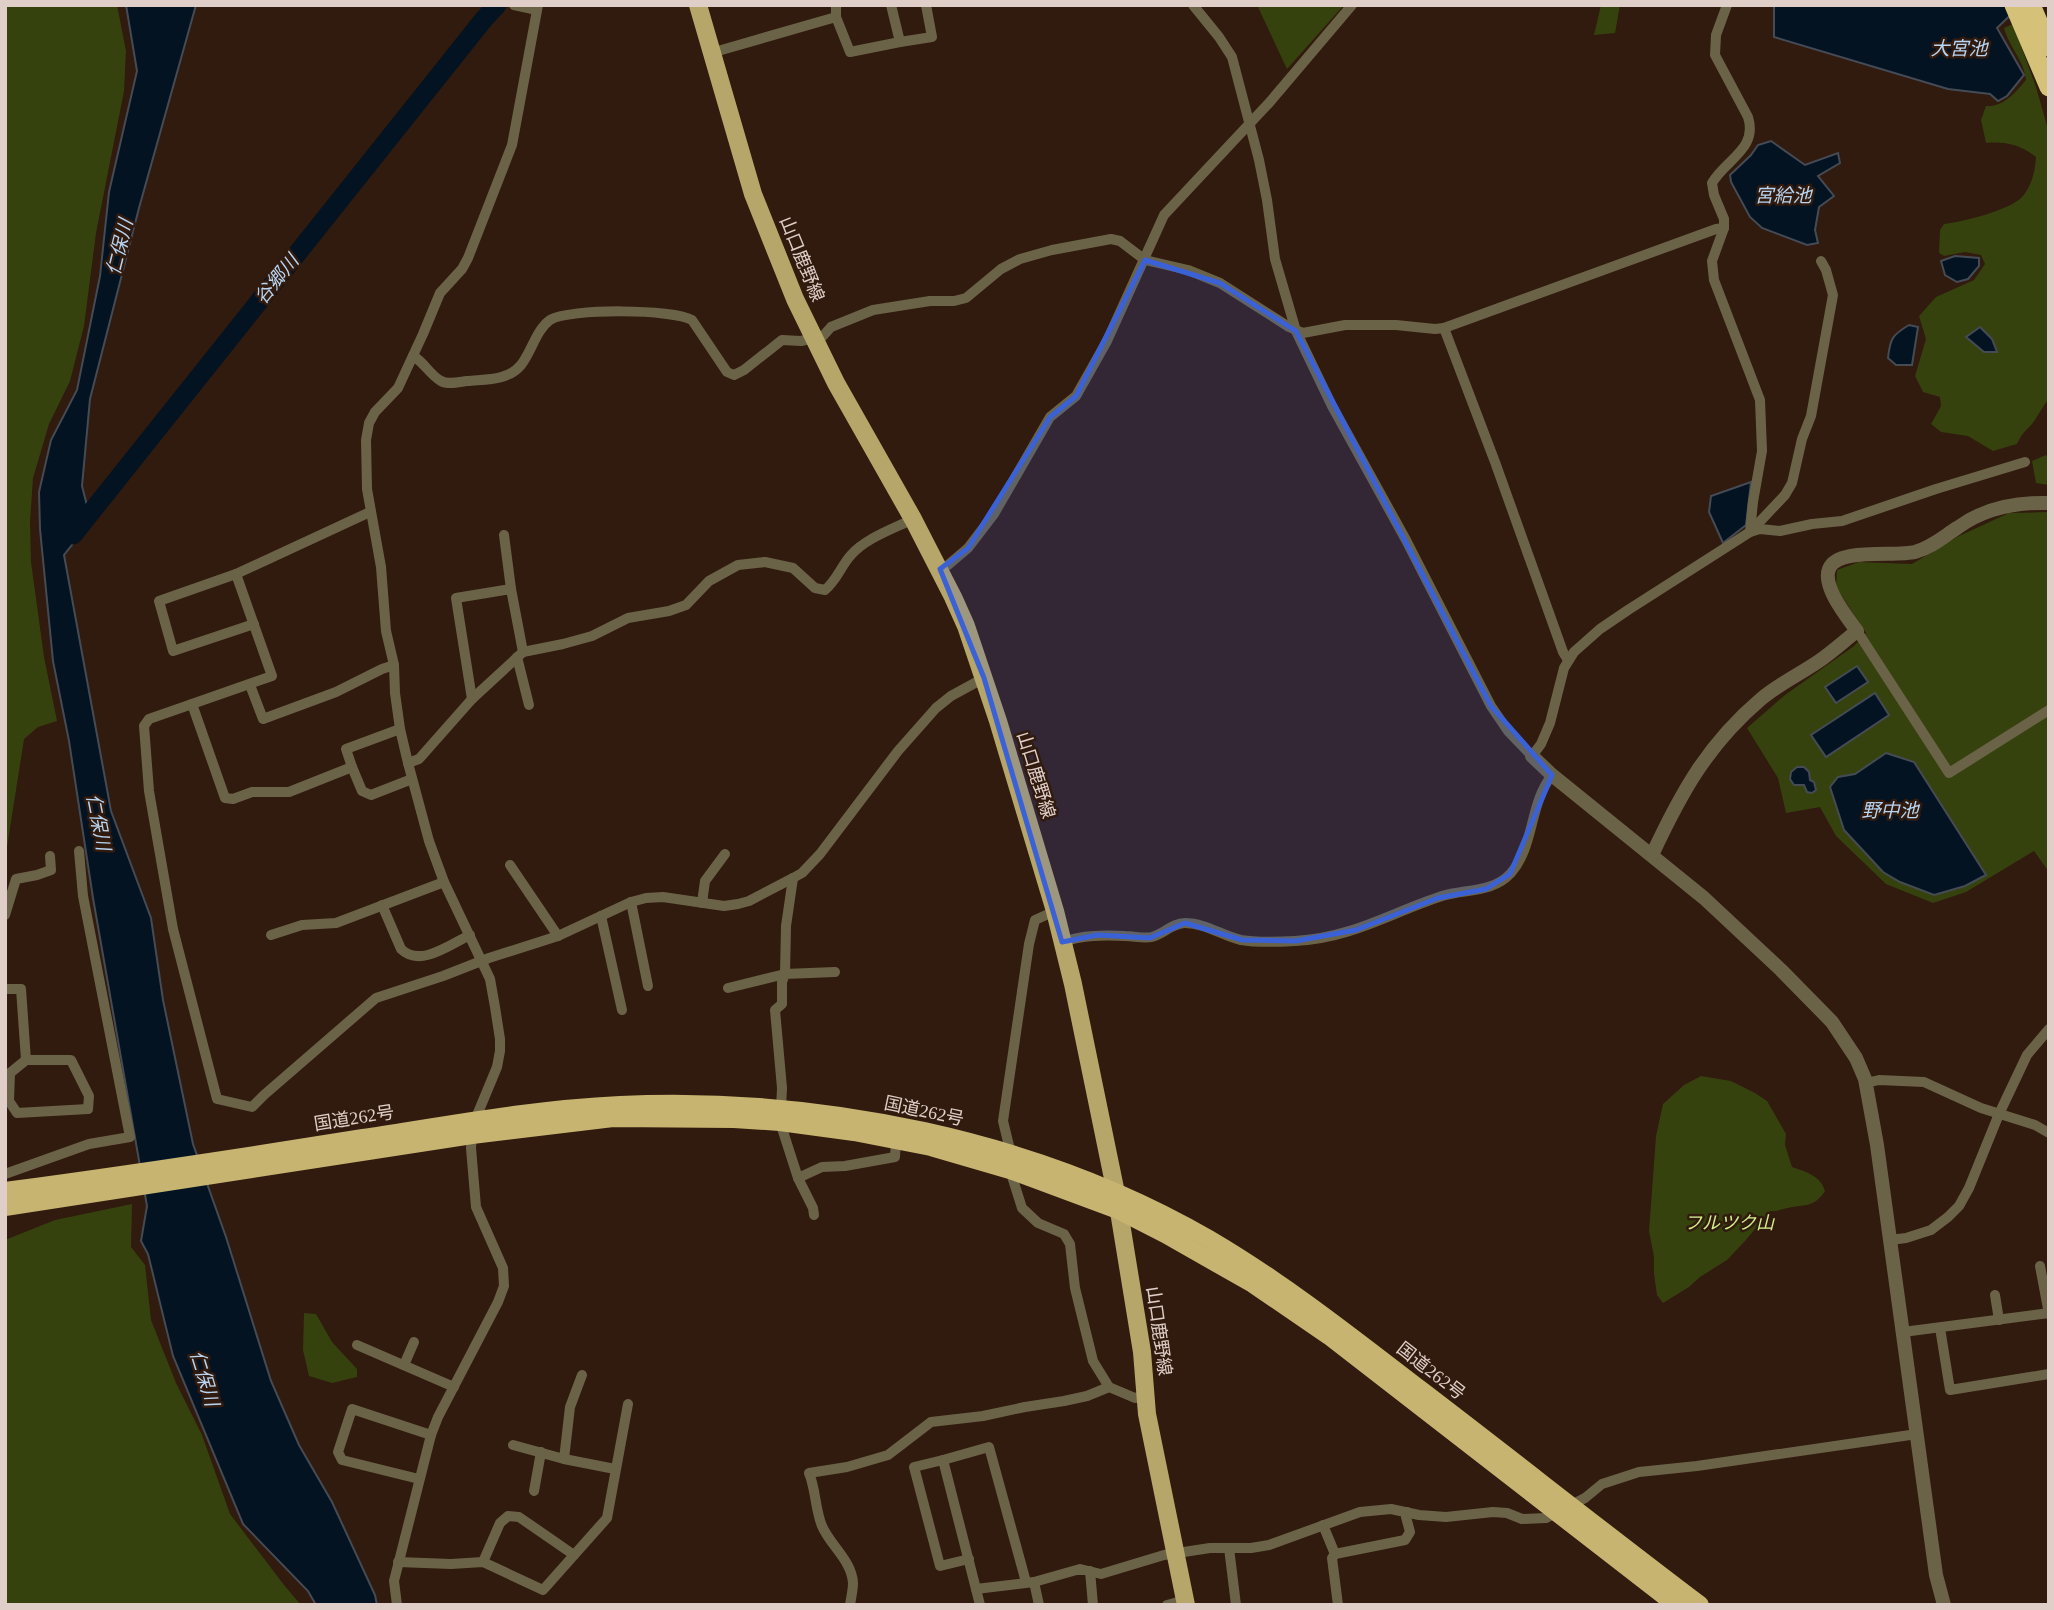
<svg xmlns="http://www.w3.org/2000/svg" width="2054" height="1610" font-family="'Times New Roman','Noto Sans JP',serif">
<rect width="100%" height="100%" fill="#311a0e"/>
<g fill="#36420e">
<polygon points="5,5 117,5 126,51 124,91 96,233 84,326 70,381 49,424 33,478 30,521 31,562 44,657 57,721 38,727 24,739 5,860"/>
<polygon points="1257,5 1344,5 1287,69"/>
<polygon points="1601,5 1620,5 1615,33 1594,35"/>
<path d="M2013 24 2036 87 2049 133V399C2043 406 2040 412 2035 420 2028 430 2023 430 2017 444L1993 451 1968 436 1941 432 1931 424 1941 406 1940 397 1923 392 1915 376 1926 339 1919 316 1936 297 1974 280 1985 264 1981 255 1965 252 1944 256 1939 253 1940 230 1944 224C1962 222 2010 210 2022 197 2032 186 2035 171 2036 157 2021 145 2005 141 1986 143L1981 120 1986 106C2004 107 2015 93 2026 80 2024 60 2009 47 2004 28Z"/>
<polygon points="2046,455 2049,460 2049,485 2036,483 2032,461"/>
<polygon points="2049,512 2049,872 2034,851 1966,892 1933,903 1886,884 1836,836 1820,807 1786,813 1778,778 1747,728 1785,695 1854,646 1866,633 1836,587 1837,570 1859,562 1912,564 1957,537 2009,513"/>
<path d="M1701 1076 1731 1081 1755 1093 1767 1101 1786 1134 1785 1145 1792 1167C1806 1172 1820 1175 1825 1191 1814 1208 1805 1204 1788 1208 1781 1209 1777 1212 1770 1211L1745 1241 1727 1260 1700 1277 1689 1287 1663 1303 1657 1295 1654 1274V1257L1649 1231 1656 1136 1663 1104 1684 1085Z"/>
<polygon points="132,1204 131,1247 145,1265 151,1320 176,1383 202,1435 230,1514 284,1585 301,1605 5,1605 5,1240 55,1220"/>
<polygon points="304,1313 316,1314 332,1342 357,1369 357,1377 332,1383 309,1376 303,1350"/>
</g>
<g fill="#031322" stroke="#454b54" stroke-width="2">
<polygon points="126,5 196,5 139,208 90,399 82,486 91,521 64,555 111,811 151,918 163,1000 193,1144 226,1237 271,1381 299,1445 332,1502 375,1595 377,1605 316,1605 308,1591 243,1524 173,1356 148,1254 141,1241 147,1206 93,898 69,741 53,661 40,529 39,492 51,440 77,390 100,276 109,192 137,71"/>
<polygon points="1774,5 2021,5 1997,28 2024,75 2007,96 1998,101 1990,94 1948,89 1774,37"/>
<polygon points="1771,141 1805,165 1838,153 1840,163 1818,176 1834,196 1819,207 1815,230 1818,243 1807,245 1762,228 1750,217 1731,182 1730,175 1751,155 1758,145"/>
<polygon points="1955,256 1979,258 1979,266 1968,279 1957,282 1945,275 1941,261"/>
<path d="M1909 325 1918 327 1912 365H1896L1888 358C1890 339 1892 335 1909 325Z"/>
<polygon points="1980,327 1992,339 1997,352 1984,352 1966,337"/>
<polygon points="1751,482 1746,525 1723,543 1709,512 1711,496"/>
<polygon points="1857,666 1868,682 1836,703 1825,687"/>
<polygon points="1875,693 1889,715 1826,757 1811,735"/>
<polygon points="1886,753 1914,762 1986,875 1965,886 1934,895 1900,882 1883,872 1844,830 1830,787 1838,777 1855,774"/>
<polygon points="1797,767 1804,767 1809,772 1810,780 1814,782 1816,790 1812,793 1807,792 1804,785 1794,785 1790,779 1791,772"/>
</g>
<g fill="none" stroke-linecap="round" stroke-linejoin="round">
<polyline stroke="#031322" stroke-width="19" points="73,535 484,19 497,5"/>
<g stroke="#6b6347" stroke-width="10">
<polyline points="514,5 537,10"/>
<polyline points="836,5 836,17 850,52 900,42 891,5"/>
<polyline points="1193,5 1219,37 1232,57 1259,160 1267,200 1275,259 1296,331 1332,406 1406,540 1491,706 1508,731 1532,756 1541,744 1550,723 1564,668 1574,652 1600,629 1628,610 1750,532 1785,495 1792,483 1802,439 1811,416 1833,295 1826,270 1821,261"/>
<path d="M1727 5 1716 35 1715 55 1748 117C1758 149 1726 159 1712 183L1714 195 1724 219V228L1712 261 1714 280 1760 400 1762 451 1753 502 1750 532 1760 529 1780 531 1812 524 1842 521 1936 489 2025 462"/>
<polyline points="900,42 932,37 926,5"/>
<polyline points="711,53 836,17"/>
<polyline points="1444,328 1495,462 1563,652 1568,660"/>
<path d="M413 356C424 362 430 375 441 381 448 385 459 382 467 381 485 379 508 381 521 365 532 351 536 330 550 320 569 308 674 309 692 320L727 372 734 375 744 370 782 340 801 341 823 336 831 327 873 310 930 301H954L966 298 1001 269 1020 259 1052 250 1111 239 1120 241 1145 260 1188 270 1220 283 1289 327 1303 333 1345 325H1396L1435 329 1444 328 1716 229 1724 228"/>
<polyline points="504,535 511,589"/>
<polyline points="940,569 948,565 968,548 994,514 1050,417 1076,396 1107,341 1164,215 1269,103 1352,5"/>
<polyline points="236,574 272,676 192,704 225,798 233,799 252,792 289,792 352,767 346,749 400,729"/>
<polyline points="254,624 173,651 159,601 236,574 370,512"/>
<polyline points="1857,631 1949,773 2049,710"/>
<polyline points="517,657 529,705"/>
<polyline points="250,685 263,719 336,692 382,669 394,665"/>
<polyline points="472,699 456,598 511,589 523,652"/>
<polyline points="192,704 149,719 144,726 149,791 173,929 217,1099 252,1107 264,1095 376,998 443,976 489,958 558,936 631,902 646,898 663,897 724,906 738,904 749,901 793,878 802,873 820,854 898,751 936,708 951,696 984,678"/>
<path d="M408 763 419 759 472 699 523 652 563 644 592 636 628 618 669 611 686 605 709 581 738 565 765 562 793 568 815 588 825 590C837 580 841 566 851 555 866 538 893 529 913 519"/>
<polyline points="352,767 362,791 371,795 412,779"/>
<polyline points="510,865 558,936"/>
<polyline points="631,902 648,986"/>
<polyline points="702,903 705,881 725,854"/>
<path d="M382 905 401 949C420 968 451 944 470 935"/>
<polyline points="5,915 16,879 37,875 51,870 50,856"/>
<polyline points="601,916 622,1010"/>
<polyline points="271,935 302,925 336,923 444,882"/>
<path d="M1062 942C1083 935 1104 935 1125 936 1134 936 1144 939 1152 937 1164 934 1172 923 1185 923 1205 923 1223 936 1241 940 1258 943 1278 942 1295 941 1352 938 1390 913 1442 896 1465 889 1493 893 1511 873 1535 845 1529 804 1552 775"/>
<polyline points="728,988 785,974 786,926 793,878"/>
<polyline points="5,989 21,989 26,1060"/>
<polygon points="26,1060 71,1060 89,1096 88,1109 17,1113 9,1101 10,1073"/>
<polyline points="1866,1083 1879,1080 1924,1082 1981,1108 2035,1125 2049,1133"/>
<polyline points="781,1109 782,1088 775,1010 782,1004 782,982 785,974 835,972"/>
<polyline points="780,1122 798,1178 813,1208 814,1215"/>
<polyline points="1011,1154 1003,1121 1029,944 1035,920 1055,911"/>
<polyline points="1010,1170 1022,1208 1038,1223 1064,1234 1070,1244 1075,1288 1093,1361 1109,1387 1135,1398 1146,1396"/>
<polyline points="5,1174 89,1144 130,1137 83,896 79,851"/>
<polyline points="798,1178 822,1167 845,1166 895,1157 896,1140"/>
<polyline points="1890,1240 1906,1238 1931,1230 1948,1217 1959,1206 1969,1188 1999,1114 2027,1055 2049,1029"/>
<polyline points="2040,1266 2049,1314"/>
<polyline points="1995,1295 1999,1320"/>
<polyline points="1940,1328 1950,1390 2049,1374"/>
<polyline points="1903,1332 2049,1313"/>
<polyline points="357,1345 454,1387"/>
<polyline points="404,1365 414,1342"/>
<polyline points="513,1445 564,1459 615,1469"/>
<polyline points="564,1459 570,1407 582,1375"/>
<polyline points="943,1460 914,1467 940,1566 969,1559"/>
<polyline points="419,1479 342,1460 338,1452 352,1409 431,1435"/>
<polyline points="534,1491 541,1452"/>
<polyline points="1323,1525 1335,1554 1332,1558 1338,1605"/>
<polyline points="1229,1548 1236,1605"/>
<polyline points="1335,1554 1405,1540 1410,1532 1406,1517 1407,1512"/>
<polyline points="398,1562 451,1564 483,1562 543,1590 607,1518 628,1404"/>
<polyline points="483,1562 500,1523 508,1516 519,1517 574,1555"/>
<polyline points="1090,1571 1093,1605"/>
<polyline points="1026,1582 989,1447 943,1460 976,1589 1034,1582 1080,1569 1101,1574 1164,1555 1210,1548 1251,1548 1269,1545 1360,1512 1391,1509 1419,1515 1446,1517 1493,1512 1507,1513 1522,1519 1546,1518 1585,1498 1602,1484 1639,1472 1697,1466 1917,1434"/>
<polyline points="1034,1582 1039,1605"/>
<polyline points="976,1589 980,1605"/>
<polyline points="397,1605 394,1581 431,1435 438,1417 498,1302 504,1286 503,1268 476,1207 471,1148 472,1135 475,1120 497,1067 500,1051 500,1039 495,1007 490,979 444,882 429,841 408,763 400,729 395,693 394,665 386,631 381,567 367,489 366,440 369,423 375,412 398,388 423,334 440,293 462,269 468,258 512,145 538,5"/>
<path d="M850 1605C851 1598 853 1590 853 1583 852 1561 830 1545 822 1526 815 1509 816 1490 809 1473L847 1467 888 1455 931 1422 983 1416 1025 1407 1064 1401 1087 1396 1109 1387"/>
<polyline points="1167,1605 1185,1600"/>
</g>
<g stroke="#6b6347" stroke-width="14">
<polyline points="1532,756 1552,775 1704,898 1781,970 1832,1022 1856,1058 1865,1079 1877,1145 1936,1575 1944,1605"/>
<path d="M1652 855C1681 793 1707 745 1761 699 1779 684 1800 674 1819 661 1832 652 1844 641 1857 631 1847 617 1822 587 1829 569 1837 547 1895 557 1915 552 1932 547 1943 537 1957 528 1984 508 2016 502 2049 503"/>
</g>
<polyline stroke="#b7a66a" stroke-width="18" points="698,5 753,194 795,299 836,383 913,519 953,597 966,626 998,721 1055,911 1073,984 1116,1193 1142,1352 1147,1414 1186,1605"/>
<g stroke="#c6b470" stroke-width="18">
<path d="M5 1191C125 1175 244 1157 363 1138 448 1125 534 1109 620 1105 819 1096 1036 1139 1209 1239 1284 1283 1352 1337 1421 1390 1514 1461 1606 1534 1700 1605"/>
<polyline points="5,1207 472,1135 613,1118 734,1119 780,1122 854,1132 931,1147 1010,1170 1118,1210 1165,1234 1253,1284 1329,1336 1676,1605"/>
</g>
<g stroke="#d5c177" stroke-width="19">
<polyline points="2014,5 2049,87"/>
<polyline points="2031,5 2049,47"/>
</g>
</g>
<path fill="#3a61d6" fill-opacity="0.2" stroke="#3a61d6" stroke-width="5" stroke-linejoin="round" d="M1145 260 1220 283 1296 331 1491 706 1552 775 1510 874 1486 889 1438 898 1356 930 1296 941 1242 940 1185 923 1150 938 1098 935 1062 942 984 678 940 569 968 548 1050 417 1076 396Z"/>
<g text-anchor="middle" stroke-width="5" stroke-linejoin="round" paint-order="stroke">
<g font-size="18" fill="#e0cfc8" stroke="#311a0e">
<text transform="translate(802 259) rotate(68)" y="6">山口鹿野線</text>
<text transform="translate(1036 775) rotate(73)" y="6">山口鹿野線</text>
<text transform="translate(924 1111) rotate(12)" y="6">国道262号</text>
<text transform="translate(354 1118) rotate(-9)" y="6">国道262号</text>
<text transform="translate(1159 1331) rotate(82)" y="6">山口鹿野線</text>
<text transform="translate(1431 1371) rotate(38)" y="6">国道262号</text>
</g>
<g font-size="18" font-style="italic" fill="#d2ee8d" stroke="#311a0e">
<text x="1729" y="1229">フルツク山</text>
</g>
<g font-size="19" font-style="italic" fill="#b7d4f1" stroke="#311a0e">
<text x="1959" y="55">大宮池</text>
<text x="1783" y="202">宮給池</text>
<text transform="translate(119 247) rotate(-76)" y="7">仁保川</text>
<text transform="translate(276 279) rotate(-51)" y="7">谷郷川</text>
<text x="1890" y="817">野中池</text>
<text transform="translate(99 822) rotate(79)" y="7">仁保川</text>
<text transform="translate(205 1378) rotate(73)" y="7">仁保川</text>
</g>
</g>
<rect width="2054" height="1610" fill="none" stroke="#e0cfc8" stroke-width="14"/>
</svg>
